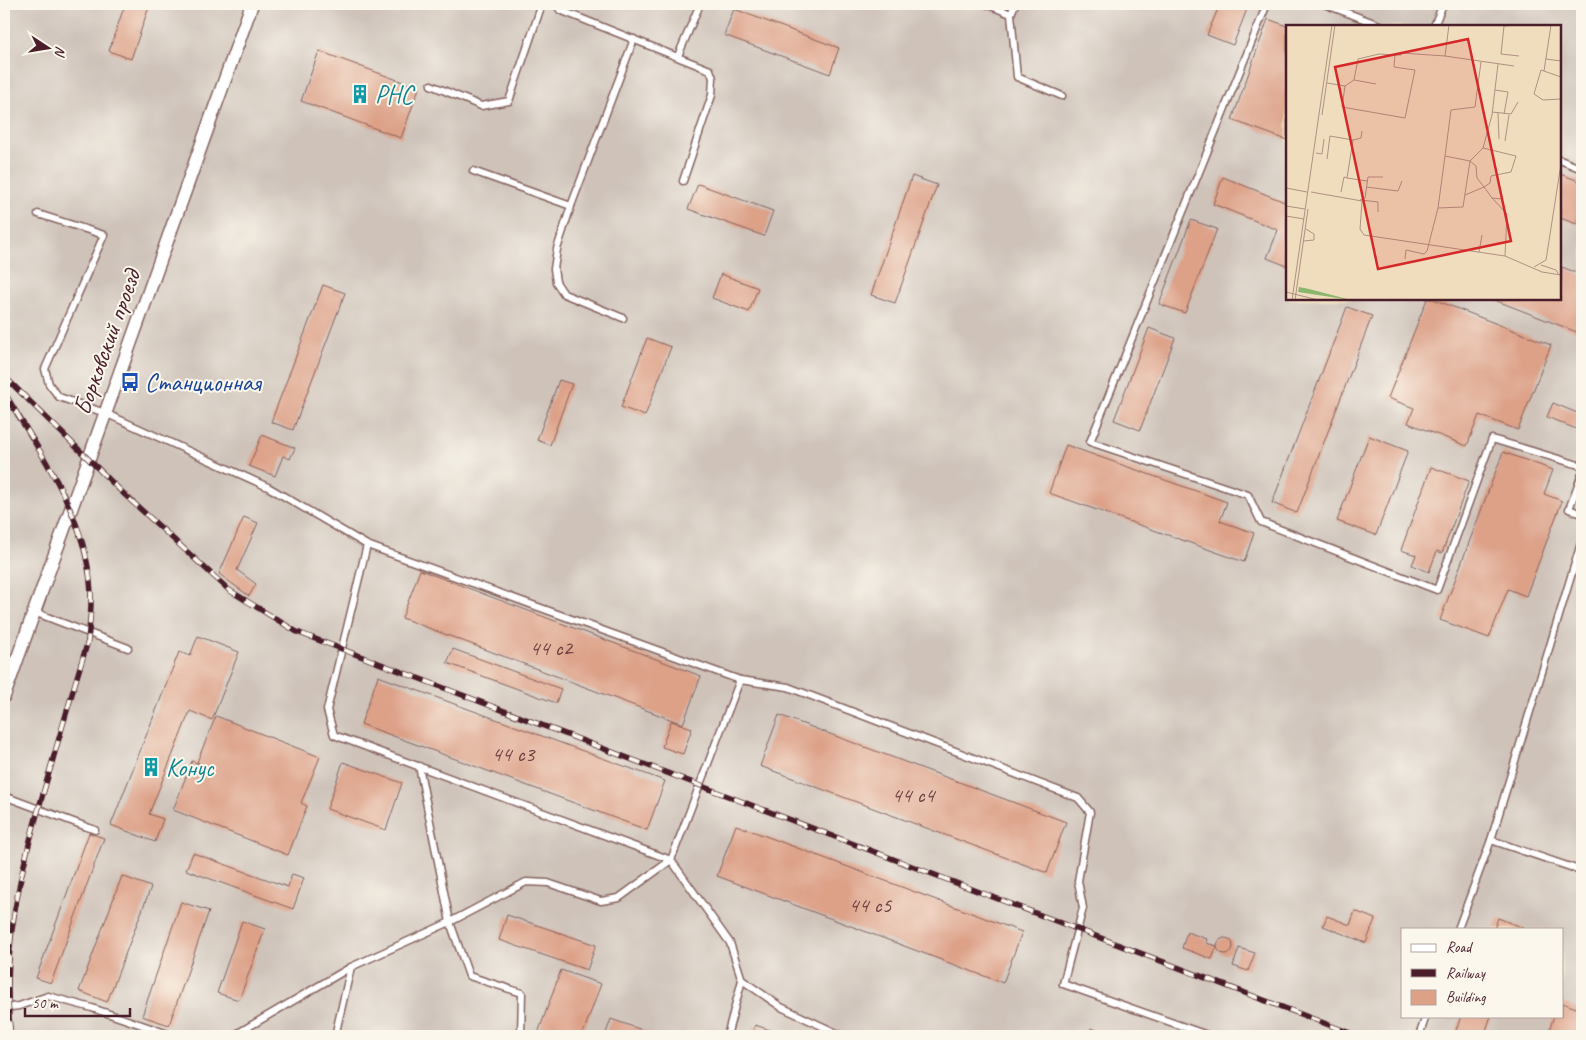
<svg xmlns="http://www.w3.org/2000/svg" width="1586" height="1040" font-family="Caveat,sans-serif">
<rect width="100%" height="100%" fill="#fbf7ec"/>
<filter id="ink" filterUnits="userSpaceOnUse"><feTurbulence type="fractalNoise" baseFrequency=".02" numOctaves="2"/><feDisplacementMap in="SourceGraphic" scale="10" xChannelSelector="R" yChannelSelector="G"/><feConvolveMatrix kernelMatrix="1 2 1 2 8 2 1 2 1" color-interpolation-filters="sRGB"/></filter>
<filter id="wash" filterUnits="userSpaceOnUse"><feTurbulence type="fractalNoise" baseFrequency=".0096" numOctaves="4" result="noise"/><feDisplacementMap in="SourceGraphic" scale="20" xChannelSelector="R" yChannelSelector="G"/><feGaussianBlur stdDeviation="1.12" result="paint"/><feColorMatrix in="noise" values="0 0 0 0 0 0 0 0 0 0 0 0 0 0 0 0 0 1.4 0 .05"/><feComposite in="paint" operator="in"/></filter>
<g filter="url(#wash)">
<rect width="100%" height="100%" fill="#f0ddbd"/>
<path fill="#cec2b9" fill-rule="evenodd" d="M4 4H1582V1036H4ZM1287 26H1560V299H1287ZM1402 929H1562V1016H1402Z"/>
<g id="blocks">
<g fill="#dda188">
<polygon points="125,4 150,4 131,59 109,51"/>
<polygon points="1220,4 1249,4 1233,45 1207,35"/>
<polygon points="734,9 839,48 830,74 724,35"/>
<polygon points="1268,19 1287,26 1287,140 1232,120"/>
<polygon points="319,51 419,88 401,138 301,101"/>
<polygon points="1560,174 1582,182 1582,208 1577,224 1560,218"/>
<polygon points="912,176 937,185 895,303 871,295"/>
<polygon points="1223,177 1287,203 1287,266 1267,258 1278,230 1213,204"/>
<polygon points="698,184 773,211 764,236 688,209"/>
<polygon points="1191,220 1217,229 1185,313 1159,304"/>
<polygon points="1562,267 1582,275 1582,334 1492,299 1560,299"/>
<polygon points="721,274 758,288 749,312 712,298"/>
<polygon points="323,285 345,293 293,430 271,422"/>
<polygon points="1427,299 1433,299 1551,345 1518,430 1479,415 1467,446 1408,423 1414,408 1388,398"/>
<polygon points="1347,307 1372,316 1297,513 1272,503"/>
<polygon points="1149,328 1175,338 1140,430 1114,420"/>
<polygon points="647,338 671,347 645,416 621,407"/>
<polygon points="559,380 572,384 550,445 537,440"/>
<polygon points="1553,403 1582,415 1581,431 1547,417"/>
<polygon points="262,435 295,448 290,459 283,456 275,476 249,466"/>
<polygon points="1369,436 1408,451 1376,535 1337,521"/>
<polygon points="1066,445 1227,502 1220,521 1254,533 1244,562 1049,493"/>
<polygon points="1503,452 1553,470 1544,494 1562,501 1526,596 1508,589 1489,638 1440,620"/>
<polygon points="1431,467 1469,481 1442,553 1437,551 1429,572 1412,565 1416,555 1401,550"/>
<polygon points="244,517 258,523 237,570 256,584 249,596 219,574"/>
<polygon points="420,570 701,676 683,724 402,618"/>
<polygon points="198,636 239,652 212,720 190,711 149,814 163,819 155,842 111,825 179,652 190,656"/>
<polygon points="453,649 561,689 556,703 447,663"/>
<polygon points="378,676 665,781 647,830 361,724"/>
<polygon points="779,715 1066,822 1047,873 760,766"/>
<polygon points="216,716 320,757 301,803 307,806 288,855 173,810 192,761 205,766 197,762"/>
<polygon points="671,721 692,728 683,754 662,747"/>
<polygon points="343,762 402,783 386,830 327,809"/>
<polygon points="736,825 1022,932 1003,983 717,876"/>
<polygon points="89,833 104,838 51,983 36,978"/>
<polygon points="193,853 288,887 292,874 304,878 293,909 186,870"/>
<polygon points="122,876 151,887 107,1002 79,991"/>
<polygon points="181,902 209,911 169,1025 142,1016"/>
<polygon points="1355,911 1375,919 1366,943 1323,926 1327,916 1350,925"/>
<polygon points="507,915 596,945 587,970 499,940"/>
<polygon points="1498,918 1526,929 1494,929"/>
<polygon points="242,921 265,929 239,1000 217,993"/>
<polygon points="1187,932 1207,939 1206,943 1217,946 1212,959 1182,948"/>
<circle cx="1225" cy="946" r="8"/>
<polygon points="1239,948 1255,953 1248,971 1233,966"/>
<polygon points="561,970 601,984 582,1036 537,1036"/>
<polygon points="1562,1003 1582,1010 1582,1036 1547,1036 1554,1016 1562,1016"/>
<polygon points="1461,1016 1491,1016 1484,1036 1454,1036"/>
<polygon points="611,1019 659,1036 605,1036"/>
<polygon points="755,1025 789,1036 751,1036"/>
<polygon points="1091,1028 1113,1036 1089,1036"/>
</g>
</g>
</g>
<g filter="url(#ink)">
<use href="#blocks" fill-opacity="0" stroke="#84625e" stroke-width="1"/>
<g fill="none" stroke-linecap="round" stroke-linejoin="round">
<g stroke="#84625e" stroke-width="9">
<g id="lane">
<polyline points="556,4 560,10 710,70 713,78 712,95 683,181"/>
<polyline points="986,4 1011,14 1015,4"/>
<polyline points="1267,4 1090,442 1248,495 1261,522 1437,590 1492,439 1582,466"/>
<polyline points="1324,4 1382,26"/>
<polyline points="1011,14 1017,77 1062,96"/>
<polyline points="1434,26 1443,4"/>
<polyline points="678,56 700,4"/>
<polyline points="431,85 481,106 509,101 542,4"/>
<polyline points="1560,160 1582,169"/>
<polyline points="473,171 571,206"/>
<polyline points="38,214 104,235 45,369 49,384 59,397 105,413 268,487 367,545 327,710 334,735 671,860 740,680 367,545"/>
<polyline points="623,318 564,294 556,282 554,269 557,249 571,206 634,39"/>
<polyline points="1582,474 1569,509 1582,514"/>
<polyline points="1582,540 1491,840 1582,871"/>
<polyline points="34,612 128,648"/>
<polyline points="740,680 788,687 1078,798 1090,812 1078,881 1083,908 1063,984 1210,1036"/>
<polyline points="4,796 95,830"/>
<polyline points="1458,929 1491,840"/>
<polyline points="742,980 781,1007 843,1036"/>
<polyline points="4,1008 19,1006 48,996 92,1008 174,1036"/>
<polyline points="233,1036 351,967"/>
<polyline points="335,1036 351,967 450,922 419,766"/>
<polyline points="521,1036 522,993 469,976 450,922 526,882 548,883 601,901 619,898 671,860 730,943 742,980 727,1036"/>
<polyline points="1419,1036 1426,1016"/>
</g>
</g>
<g stroke="#84625e" stroke-width="15">
<polyline id="street" points="4,696 252,4"/>
</g>
<use href="#lane" stroke="#fff" stroke-width="6"/>
<use href="#street" stroke="#fff" stroke-width="12"/>
<g stroke="#4a1f2b" stroke-width="5.5">
<g id="rail">
<polyline points="4,376 125,495 229,590 297,632 1358,1036"/>
<path d="M4 392C42 456 92 524 91 602 91 615 89 628 88 641 73 689 59 738 45 787 21 867 0 952 11 1036"/>
</g>
</g>
<use href="#rail" stroke="#fbf7ec" stroke-width="4" stroke-dasharray="11" stroke-linecap="butt"/>
</g>
</g>
<defs>
<g id="building-bare" transform="scale(1.5)"><path d="M-4-6H4V6H1V3H-1V6H-4ZM-2.5-4.3h1.7v1.8h-1.7ZM.8-4.3h1.7v1.8H.8ZM-2.5-1h1.7V.8h-1.7ZM.8-1h1.7V.8H.8Z" fill="#0f9aa8" stroke="#fbf7ec" stroke-width="2.5" paint-order="stroke"/></g>
<g id="bus-bare" transform="scale(1.5)"><path d="M-5-6H5V4H4V6H2V4H-2V6H-4V4H-5ZM-3.5-4V0h7V-4ZM-3.5 1.2v1.5H-2V1.2ZM2 1.2v1.5H3.5V1.2Z" fill="#1a4fb4" stroke="#fbf7ec" stroke-width="2.5" paint-order="stroke"/></g>
</defs>
<g fill-rule="evenodd">
<use href="#building-bare" x="360" y="94"/>
<use href="#bus-bare" x="130" y="382"/>
<use href="#building-bare" x="151" y="767"/>
</g>
<g text-anchor="middle" stroke-width="4" stroke-linejoin="round" paint-order="stroke">
<g font-size="22" fill="#6f4042">
<text x="551" y="655">44 с2</text>
<text x="513" y="761">44 с3</text>
<text x="913" y="802">44 с4</text>
<text x="870" y="912">44 с5</text>
</g>
<g font-size="25" fill="#0d838f" stroke="#fbf7ec" text-anchor="start">
<text x="375" y="103">РНС</text>
<text x="166" y="776">Конус</text>
</g>
<g font-size="25" fill="#4a1f2b" stroke="#fbf7ec">
<text transform="translate(106 342) rotate(-70)" y="9">Борковский проезд</text>
</g>
<g font-size="25" fill="#164399" stroke="#fbf7ec" text-anchor="start">
<text x="145" y="391">Станционная</text>
</g>
</g>
<g transform="translate(1286 25)">
<rect width="275" height="275" fill="#f0ddbd"/>
<path d="M13 262 23 264 65 275 12 267Z" fill="#8ab66d"/>
<path fill="none" stroke="#ae9183" stroke-width="1" d="M232 0 218 1 215 29 233 31M109 30 108 42 129 45 119 93 56 82 59 61 68 55 72 34 93 29 109 30H115V28L159 31 163 0M159 31 228 41M260 34 275 36M258 46 265 0M275 52 255 45 248 69 257 75 275 74M68 55 90 59M41 58 59 61M209 65 222 67 218 89M206 87 225 89 232 77M212 88 213 114M36 90 49 0M67 115 75 113 76 106M219 116 223 90M197 123 230 131 225 147 205 151 204 158 198 162 191 153 190 141 184 136ZM197 123 206 90 212 39M30 128 36 129 38 114M159 131 165 85 189 82 195 37M41 134 44 111 67 115 61 153 81 156M80 162 112 166 116 156M0 163 21 167M25 167 76 176 74 204 78 210 219 231 256 247 275 250M55 167 58 152 61 153M179 170 198 162 206 173 216 174M206 173 221 189 219 231M74 175 79 173 82 152H97M75 175 92 177V187M0 181 19 184M0 191 18 194M18 216 28 215V209L20 204M193 227 196 210M119 234 120 225 138 229 141 226 152 183 177 182 184 136 159 131 152 183M255 240 270 245 273 250M248 242 260 235 275 139M0 267 32 275M6 275 46 0M9 275 22 184"/>
<path fill="#d62828" fill-opacity="0.15" stroke="#d62828" stroke-width="2.5" d="M182 14 225 216 92 244 49 42Z"/>
<rect width="275" height="275" fill="none" stroke="#4a1f2b" stroke-width="2.5"/>
</g>
<rect width="1586" height="1040" fill="none" stroke="#fbf7ec" stroke-width="20"/>
<rect x="1401" y="928" width="162" height="90" fill="#fbf7ec" stroke="#b4a19f"/>
<rect x="1411" y="944" width="25" height="8" fill="#ffffff" stroke="#b4a19f"/>
<text x="1446" y="952" font-size="15" fill="#4a1f2b">Road</text>
<rect x="1411" y="969" width="25" height="8" fill="#4a1f2b" stroke="#b4a19f"/>
<text x="1446" y="978" font-size="15" fill="#4a1f2b">Railway</text>
<rect x="1411" y="990" width="25" height="15" fill="#dda188" stroke="#b4a19f"/>
<text x="1446" y="1002" font-size="15" fill="#4a1f2b">Building</text>
<g transform="translate(48 48) rotate(102)" stroke="#fbf7ec" stroke-width="4" paint-order="stroke">
<path d="M0-4L9 19L0 12L-9 19Z" fill="#4a1f2b"/>
<text y="-8" font-size="14" font-weight="bold" text-anchor="middle" fill="#4a1f2b">N</text>
</g>
<path d="M25 1008v8h105v-8" fill="none" stroke="#4a1f2b" stroke-width="2.5"/>
<text x="32" y="1008" font-size="15" fill="#4a1f2b" stroke="#fbf7ec" stroke-width="4" paint-order="stroke">50 m</text>
</svg>
